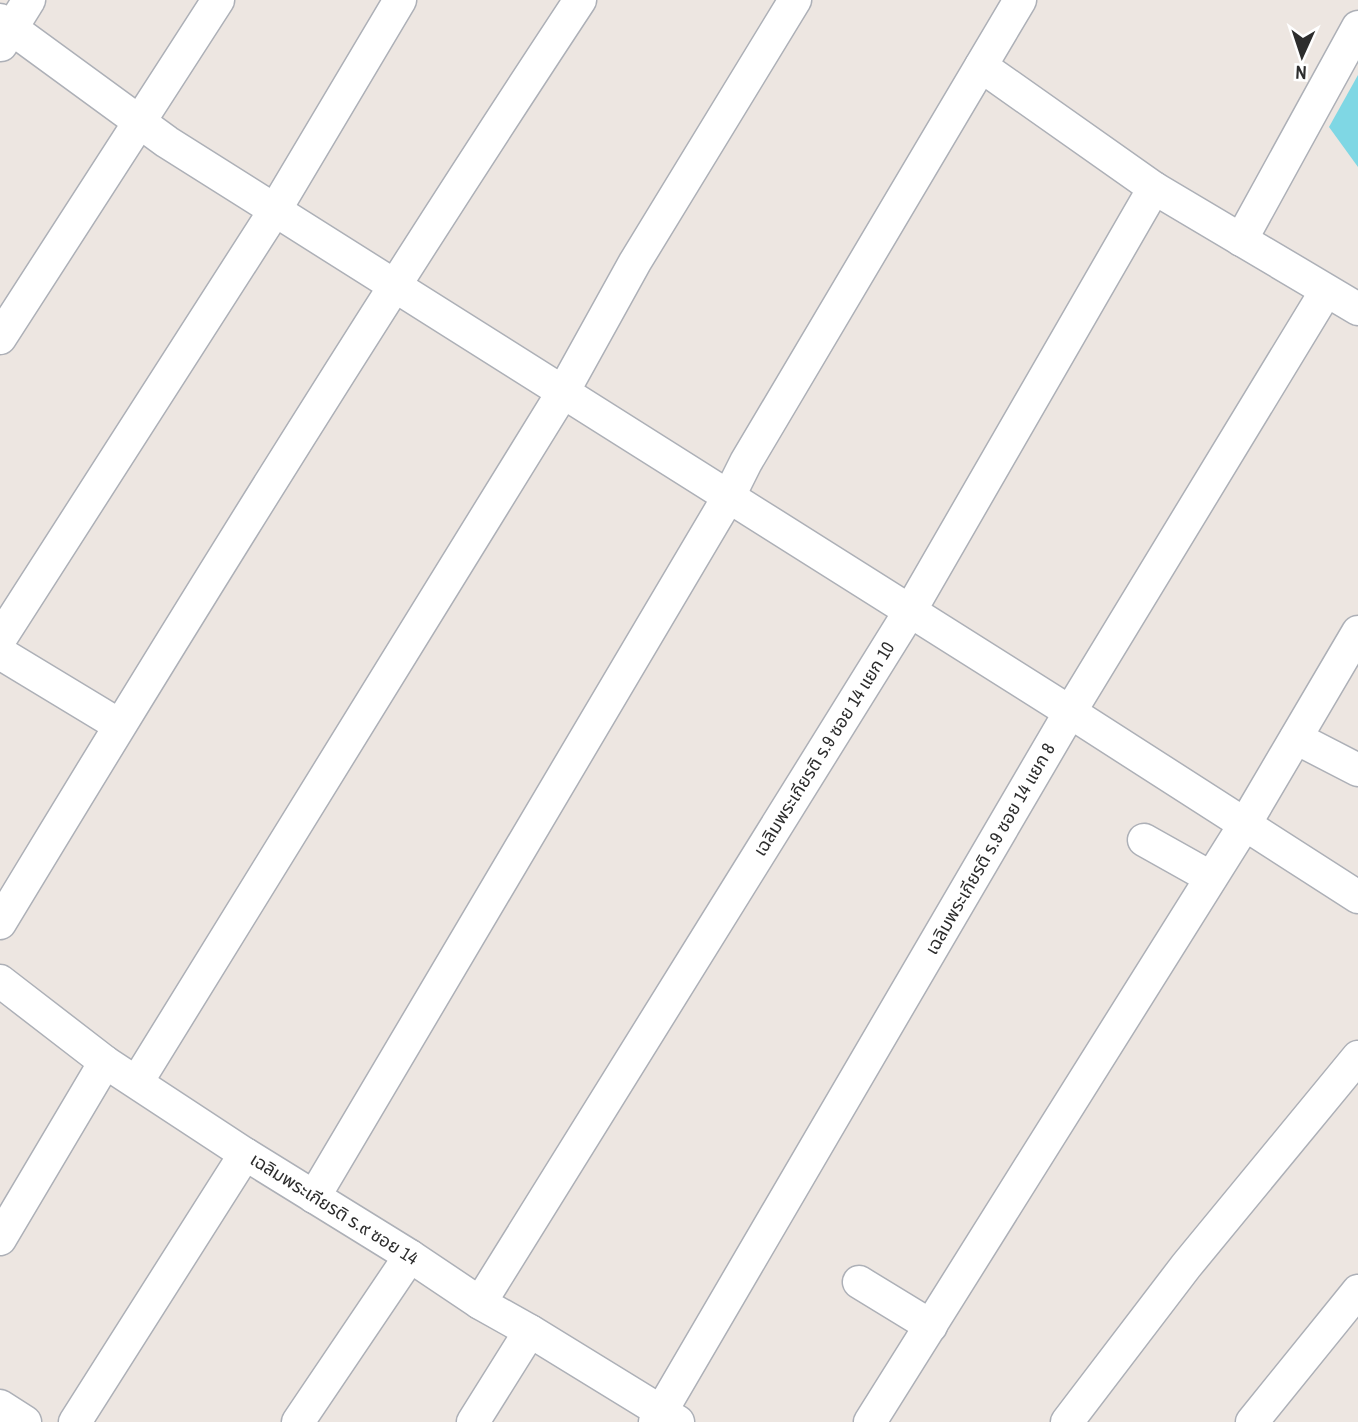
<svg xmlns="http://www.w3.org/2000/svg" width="1358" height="1422" font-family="'Archivo Narrow','Noto Sans Thai',sans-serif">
<rect width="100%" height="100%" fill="#ede6e1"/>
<polygon fill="#7fd7e4" points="1358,75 1358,167 1329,127"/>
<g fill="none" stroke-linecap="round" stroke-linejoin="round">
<g stroke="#adb0b7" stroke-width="35">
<g id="minor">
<polyline points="0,20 167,142 1070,712 1358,897"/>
<polyline points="1,45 29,0"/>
<polyline points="981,66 1154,188 1358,309"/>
<polyline points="1241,240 1358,27"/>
<polyline points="0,338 218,0"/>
<polyline points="0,639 275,210 400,0"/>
<polyline points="0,653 119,725"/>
<polyline points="1296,738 1358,770"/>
<polyline points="1144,840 1210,877"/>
<path d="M0 923C188 612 380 303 580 0"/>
<polyline points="0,981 105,1062 245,1154 410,1256 480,1303 530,1331 678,1422"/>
<polyline points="137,1082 563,392 635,262 795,0"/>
<polyline points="314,1197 729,496 746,462 1020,0"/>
<polyline points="0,1239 105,1062"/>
<polyline points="859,1282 931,1326"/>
<polyline points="480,1303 910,611 1154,188"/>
<polyline points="0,1406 25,1422"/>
<polyline points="75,1422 245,1154"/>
<polyline points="298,1422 410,1256"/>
<polyline points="473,1422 530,1331"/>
<polyline points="655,1422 1070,712 1326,291"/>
<polyline points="870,1422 1245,824 1358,632"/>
<polyline points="1067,1422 1186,1266 1358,1057"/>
<polyline points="1252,1422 1358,1291"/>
</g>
</g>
<use href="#minor" stroke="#fff" stroke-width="32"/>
</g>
<g text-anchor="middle" stroke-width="6" stroke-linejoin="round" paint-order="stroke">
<g font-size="18" fill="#2d2d2d" stroke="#fff">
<text transform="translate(824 749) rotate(-58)" y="6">เฉลิมพระเกียรติ ร.9 ซอย 14 แยก 10</text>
<text transform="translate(990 849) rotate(-60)" y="6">เฉลิมพระเกียรติ ร.9 ซอย 14 แยก 8</text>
<text transform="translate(334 1209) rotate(32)" y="6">เฉลิมพระเกียรติ ร.๙ ซอย 14</text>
</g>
</g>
<g transform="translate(1302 56) rotate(183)" stroke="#ffffff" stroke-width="5" paint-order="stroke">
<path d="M0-5L12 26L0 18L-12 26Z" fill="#2d2d2d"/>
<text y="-10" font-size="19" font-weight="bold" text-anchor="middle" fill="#2d2d2d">N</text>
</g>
</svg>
